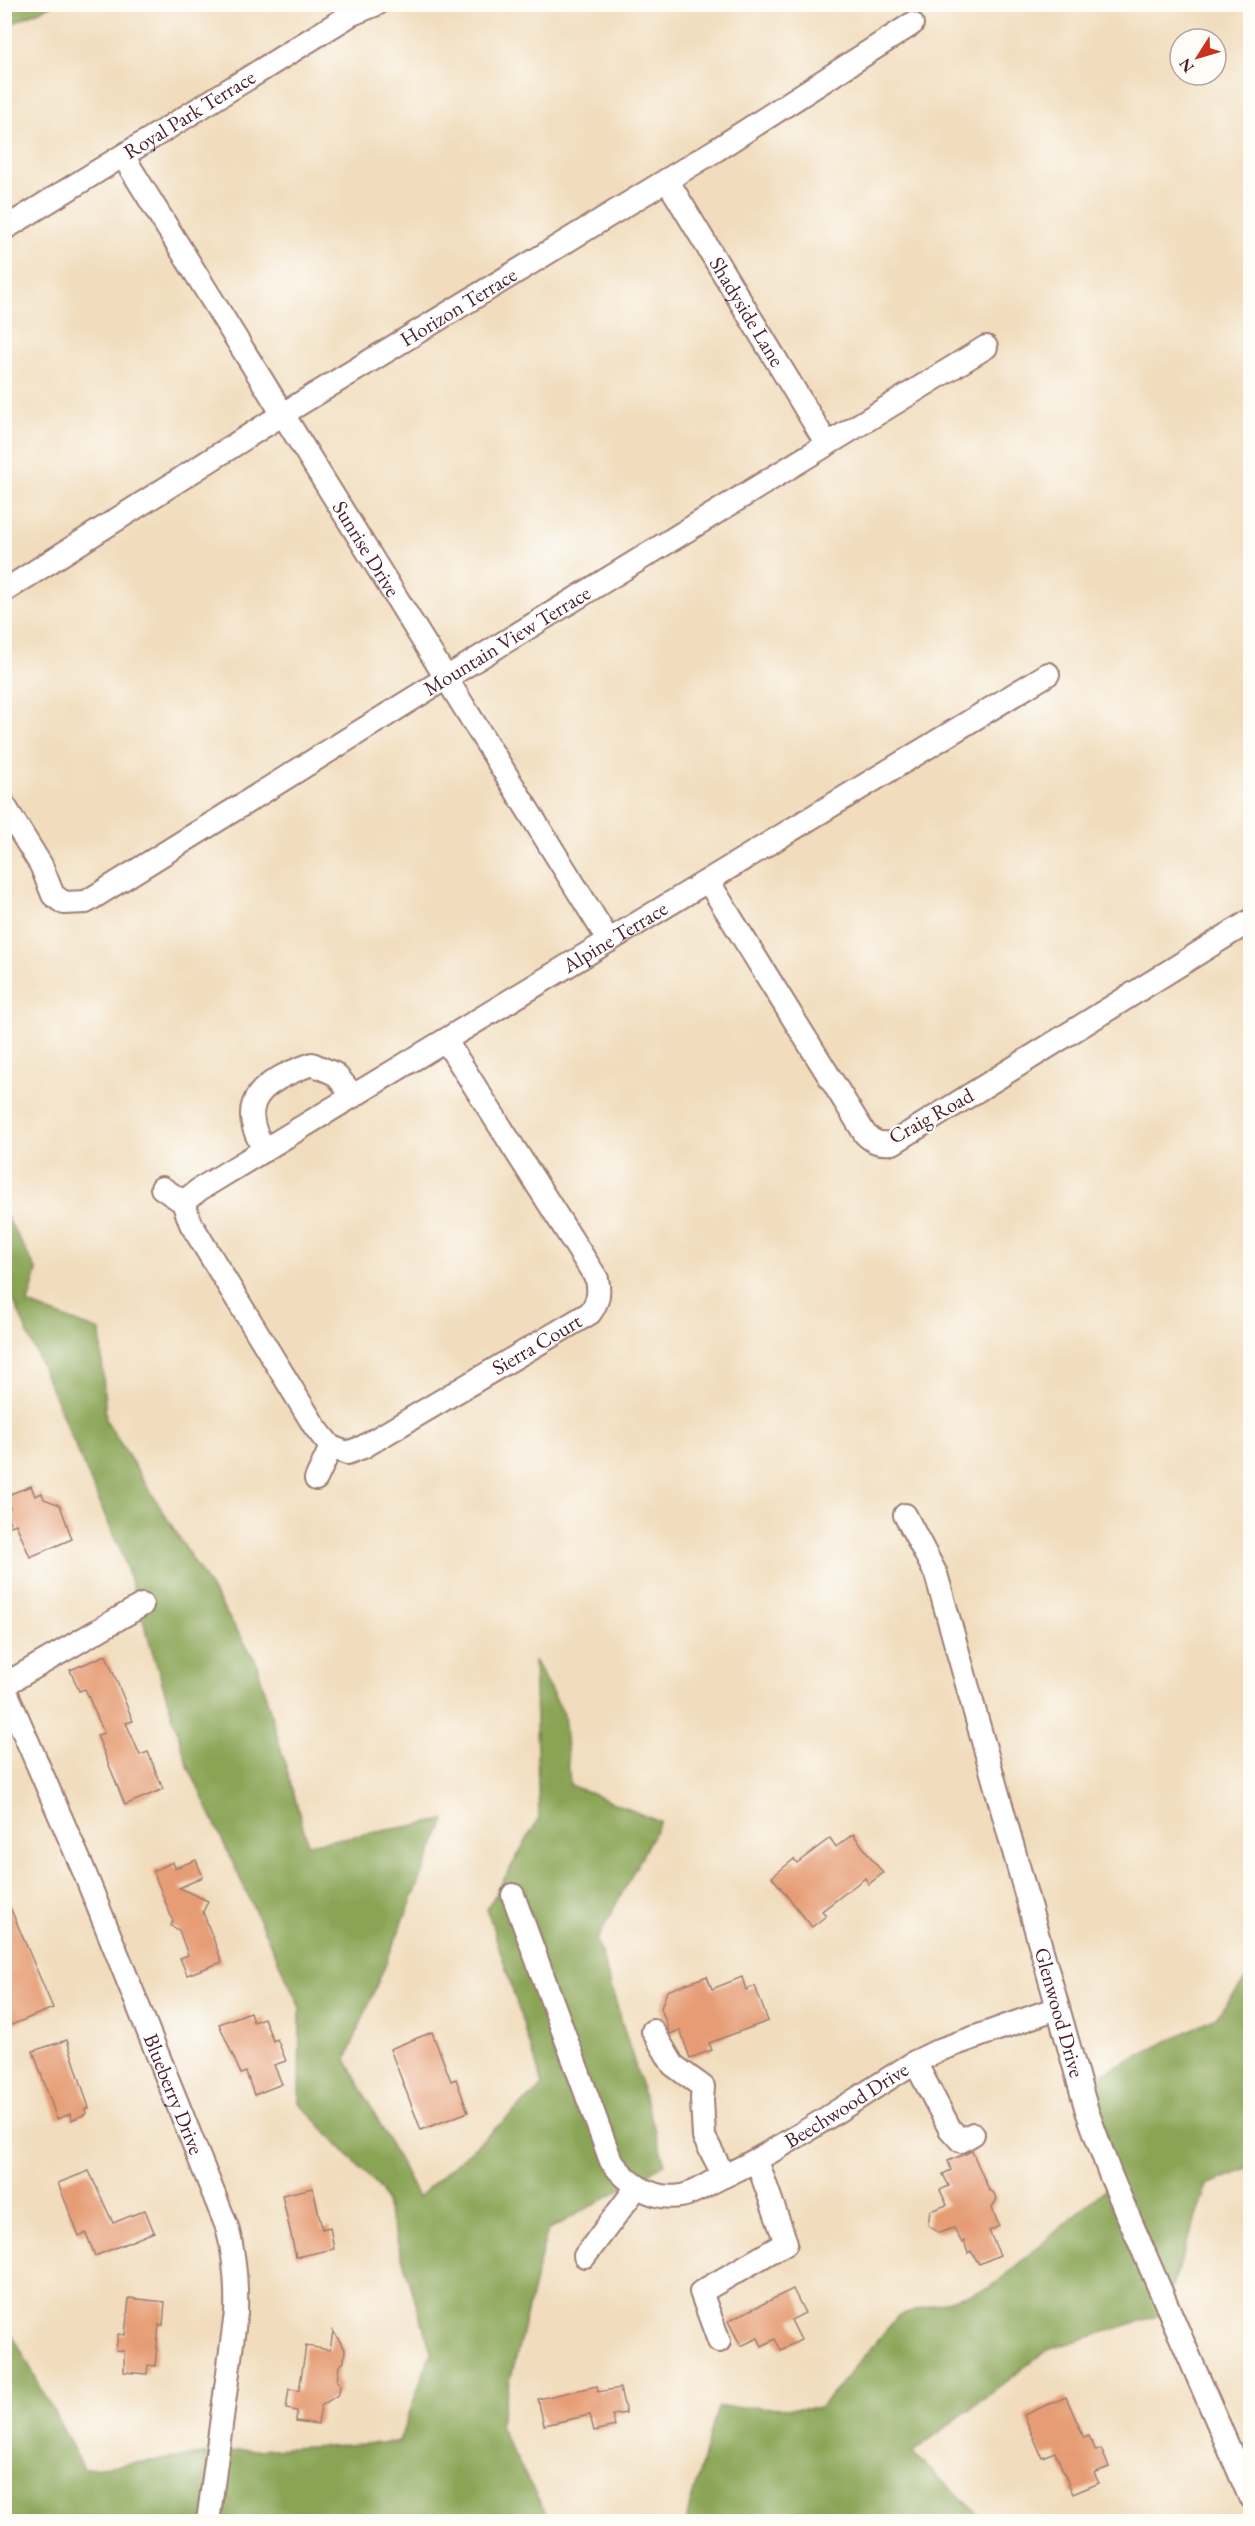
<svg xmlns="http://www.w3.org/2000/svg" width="1255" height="2526" font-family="'EB Garamond',serif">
<rect width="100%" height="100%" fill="#fdfcf7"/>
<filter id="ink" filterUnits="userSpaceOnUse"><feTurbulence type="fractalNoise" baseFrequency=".0167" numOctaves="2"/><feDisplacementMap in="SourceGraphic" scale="12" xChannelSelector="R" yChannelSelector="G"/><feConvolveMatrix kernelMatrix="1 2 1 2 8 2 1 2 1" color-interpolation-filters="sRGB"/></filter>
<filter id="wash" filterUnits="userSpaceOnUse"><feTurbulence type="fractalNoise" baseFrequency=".008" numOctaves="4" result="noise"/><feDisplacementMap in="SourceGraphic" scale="24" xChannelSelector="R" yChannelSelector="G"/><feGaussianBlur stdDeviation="1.35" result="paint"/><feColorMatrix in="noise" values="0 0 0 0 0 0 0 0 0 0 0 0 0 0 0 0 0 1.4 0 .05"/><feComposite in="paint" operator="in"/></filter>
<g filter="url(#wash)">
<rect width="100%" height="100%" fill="#f1ddbd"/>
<g fill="#89a455" stroke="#6a6240" stroke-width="1.5">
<polygon points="5,4 52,4 52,5 5,27"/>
<polygon points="4,1212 37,1271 28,1304 100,1331 106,1420 256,1661 308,1844 445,1820 346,2059 418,2197 543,2086 487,1909 539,1818 534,1660 564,1714 570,1785 660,1822 597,1940 665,2164 547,2231 499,2426 550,2521 5,2521 5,2320 84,2469 237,2451 399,2442 431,2352 382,2191 299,2103 300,2008 188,1766 124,1560 5,1280"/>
<polygon points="1250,1974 1250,2168 1207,2185 1163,2314 1047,2350 912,2453 985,2521 685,2522 718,2407 820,2408 899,2315 990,2288 1108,2187 1078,2086 1216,2017"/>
</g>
<g id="blocks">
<g fill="#e69d74">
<polygon points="31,1486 35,1496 42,1493 44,1499 60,1505 72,1539 30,1557 16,1524 11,1526 5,1510 10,1508 5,1496"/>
<polygon points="106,1655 133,1721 126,1723 140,1755 148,1752 163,1789 125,1805 97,1735 104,1733 85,1689 79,1691 70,1670"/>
<polygon points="853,1834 883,1873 869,1884 865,1878 822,1911 826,1916 812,1927 772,1877 794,1859 797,1863 830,1838 836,1847"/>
<polygon points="196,1860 203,1877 179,1888 208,1901 203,1912 222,1962 187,1975 180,1958 188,1955 179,1930 171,1926 173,1921 153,1871 173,1862 175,1868"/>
<polygon points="4,1893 53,2008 4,2028"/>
<polygon points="707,1976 712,1989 742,1977 746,1990 755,1986 768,2021 709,2043 712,2050 690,2058 680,2030 670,2034 661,2008 667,1991"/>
<polygon points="250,2012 253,2022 264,2018 273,2041 277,2039 286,2061 274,2065 282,2084 254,2095 246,2072 241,2074 219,2024"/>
<polygon points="432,2032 451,2081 456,2079 468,2112 421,2130 390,2049"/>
<polygon points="67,2040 89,2108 85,2109 86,2114 72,2120 70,2114 57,2119 33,2051"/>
<polygon points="972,2151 989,2190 993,2192 997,2199 992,2208 999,2226 989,2231 1000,2255 979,2264 971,2251 968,2253 964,2241 962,2243 954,2228 939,2233 928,2225 930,2211 947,2205 940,2190 949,2186 943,2174 951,2170 948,2161"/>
<polygon points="89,2171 113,2223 145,2210 154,2232 95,2256 86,2233 79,2236 58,2183"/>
<polygon points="313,2188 322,2229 330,2227 334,2249 296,2257 282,2195"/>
<polygon points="793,2289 805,2313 791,2320 801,2340 781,2350 775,2339 762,2346 758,2338 741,2346 728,2321"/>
<polygon points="129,2298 165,2302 163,2325 159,2325 155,2366 148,2365 147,2374 124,2372 124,2351 116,2350 118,2334 125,2335"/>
<polygon points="333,2331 345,2349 344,2362 339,2366 337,2381 340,2384 339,2394 321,2406 318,2424 296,2421 297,2411 286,2409 289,2389 299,2391 306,2346 330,2350"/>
<polygon points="597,2386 598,2392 620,2388 626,2413 612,2415 615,2426 594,2431 590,2415 544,2425 538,2399"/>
<polygon points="1066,2397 1084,2438 1089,2436 1096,2451 1101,2449 1109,2467 1094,2473 1099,2483 1073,2494 1055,2452 1042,2457 1024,2415"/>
</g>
</g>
</g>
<g filter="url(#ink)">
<use href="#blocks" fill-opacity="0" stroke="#9e7e74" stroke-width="1.5"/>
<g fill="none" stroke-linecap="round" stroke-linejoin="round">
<g stroke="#9e7e74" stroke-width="26">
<g id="minor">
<path id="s1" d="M123 156 609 941"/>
<path id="s2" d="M667 180 827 444"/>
<path id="s3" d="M4 229 352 14 377 4"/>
<path id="s4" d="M4 591 283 414 716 150 912 24"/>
<path id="s5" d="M4 805 41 865 53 895 64 903 86 902 446 678 986 347"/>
<path d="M708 881 865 1134C874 1143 880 1144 893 1143L1250 921"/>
<path d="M265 1150C232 1099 267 1080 312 1064L335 1074 354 1096"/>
<polyline points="162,1188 183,1202 191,1224 315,1427 331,1447 316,1479"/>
<path id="s6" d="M183 1202 200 1189 1048 674"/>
<path id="s7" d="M331 1447 347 1453 363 1447 590 1313C598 1302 600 1293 597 1279L446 1041"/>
<path id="s8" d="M905 1515 936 1574 1087 2111 1110 2174 1250 2497"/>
<polyline points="4,1685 142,1605"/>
<path id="s9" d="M4 1687 83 1869 227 2227C235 2256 237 2283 236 2313L208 2522"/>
<path id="s10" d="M513 1895 611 2161C627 2182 651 2201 681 2196 693 2194 707 2184 718 2179 787 2147 850 2102 915 2062L942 2049 1057 2008"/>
<polyline points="653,2031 673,2065 703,2087 702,2099 704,2137 724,2176"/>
<polyline points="915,2062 950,2129 961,2141 973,2134"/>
<polyline points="585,2256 637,2187"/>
<polyline points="719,2341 701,2292 786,2243 757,2161"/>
</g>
</g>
<use href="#minor" stroke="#fff" stroke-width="22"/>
</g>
</g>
<g text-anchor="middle" stroke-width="4.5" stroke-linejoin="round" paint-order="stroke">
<g font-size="21" fill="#4a1f2b" stroke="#fdfcf7">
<text dy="7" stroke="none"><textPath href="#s3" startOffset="218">Royal Park Terrace</textPath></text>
<text dy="7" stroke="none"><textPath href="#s4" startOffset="536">Horizon Terrace</textPath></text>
<text dy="7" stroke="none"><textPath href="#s2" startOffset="154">Shadyside Lane</textPath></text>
<text dy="7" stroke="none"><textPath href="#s1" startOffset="462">Sunrise Drive</textPath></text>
<text dy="7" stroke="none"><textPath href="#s5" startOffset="634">Mountain View Terrace</textPath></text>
<text dy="7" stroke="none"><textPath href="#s6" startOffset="507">Alpine Terrace</textPath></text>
<text transform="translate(931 1116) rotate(-29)" y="7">Craig Road</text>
<text dy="7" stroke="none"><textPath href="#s7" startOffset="236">Sierra Court</textPath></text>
<text dy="7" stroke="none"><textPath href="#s8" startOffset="522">Glenwood Drive</textPath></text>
<text dy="7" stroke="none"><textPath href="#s9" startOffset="441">Blueberry Drive</textPath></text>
<text dy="7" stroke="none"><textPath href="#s10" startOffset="555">Beechwood Drive</textPath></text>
</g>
</g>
<rect width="1255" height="2526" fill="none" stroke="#fdfcf7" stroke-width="24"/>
<g transform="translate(1198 57) rotate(233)"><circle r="28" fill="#fdfcf7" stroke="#b5a4a5" stroke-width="1.5"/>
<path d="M0-4.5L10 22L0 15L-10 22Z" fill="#c8321e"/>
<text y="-9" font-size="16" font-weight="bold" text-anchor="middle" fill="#4a1f2b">N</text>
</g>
</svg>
